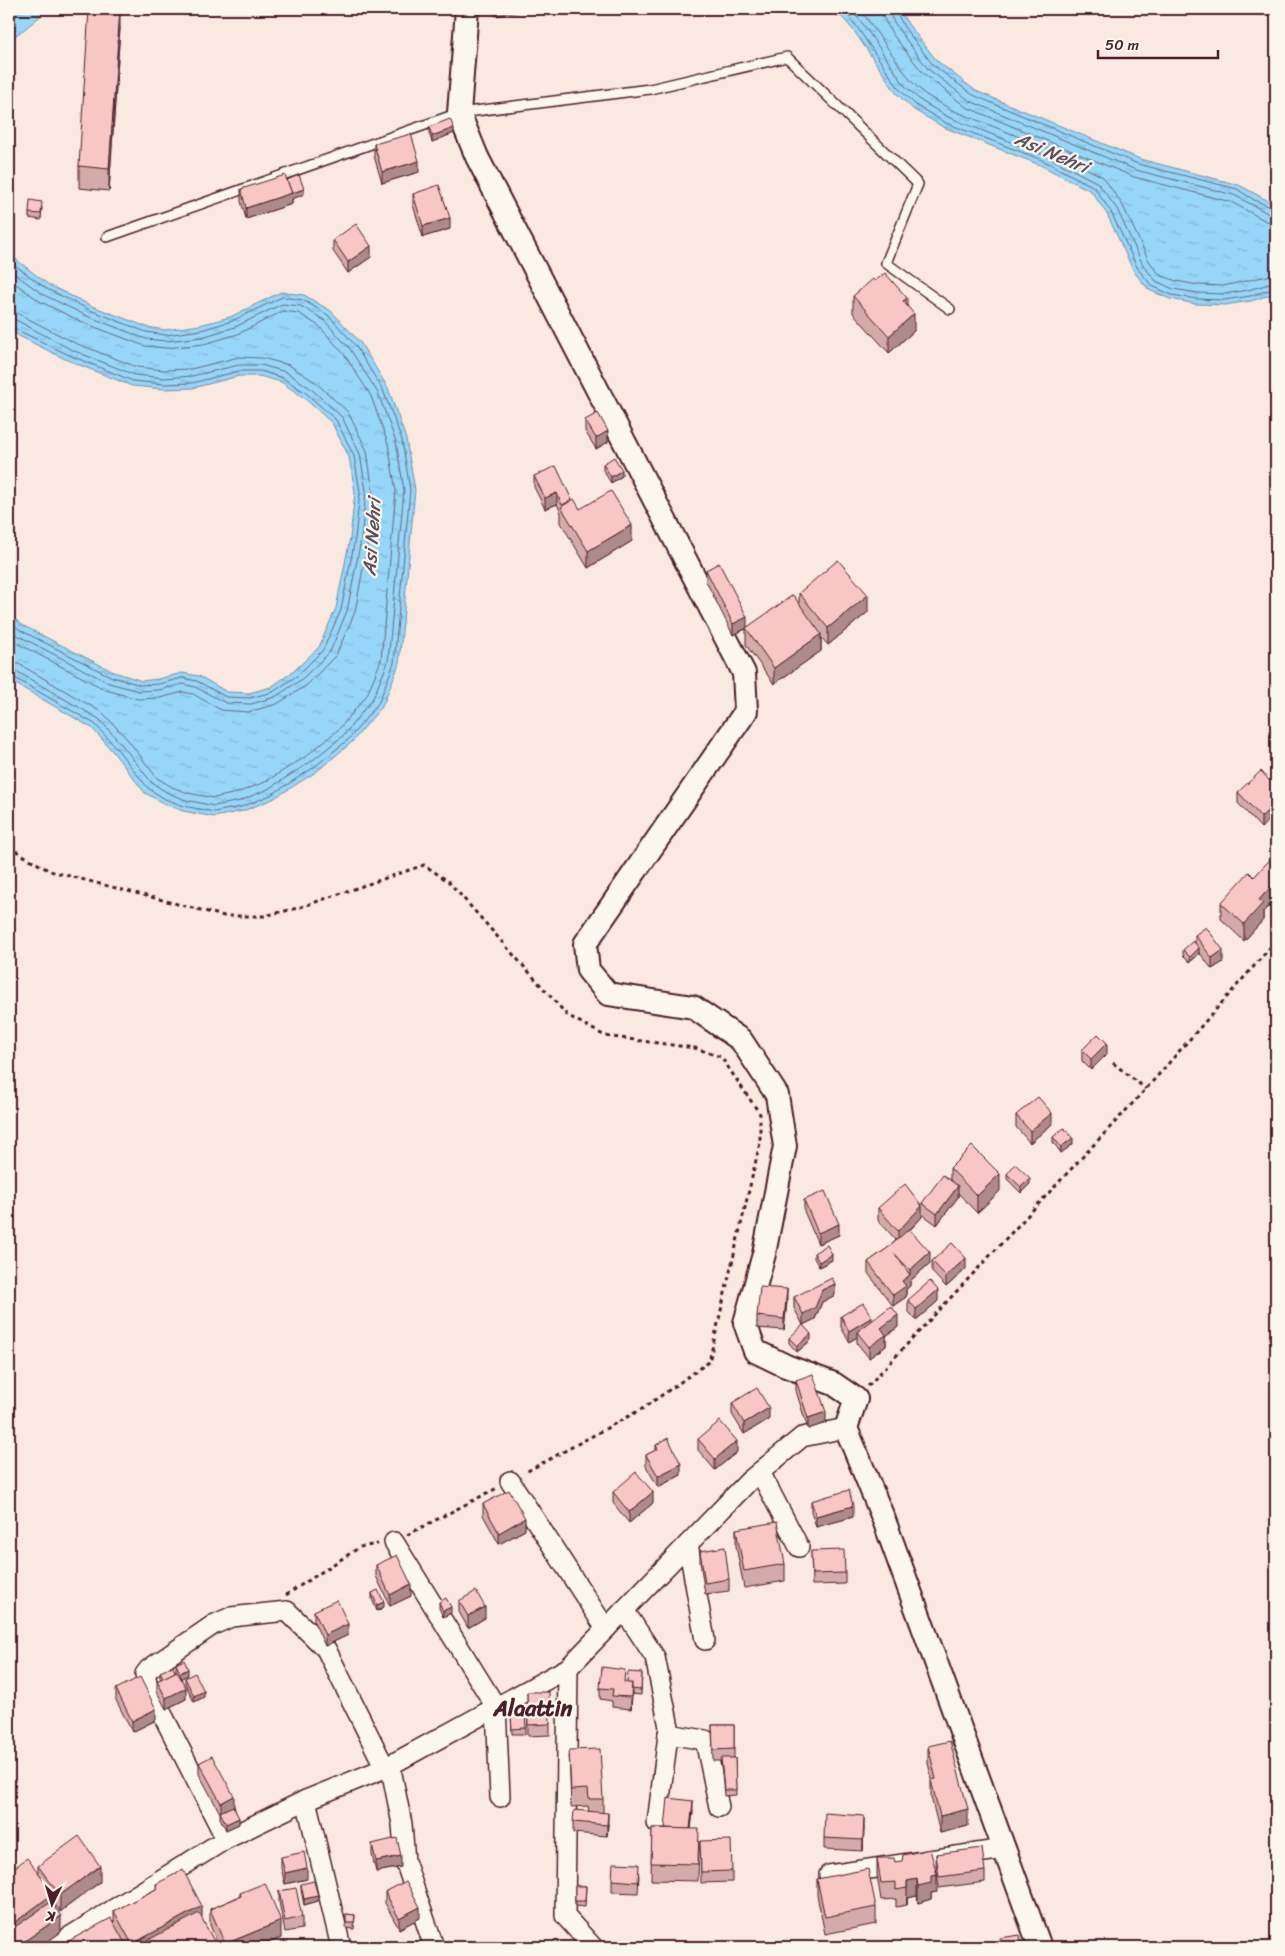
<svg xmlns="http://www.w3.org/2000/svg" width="1285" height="1956" font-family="Sriracha,sans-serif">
<defs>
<pattern id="water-ripples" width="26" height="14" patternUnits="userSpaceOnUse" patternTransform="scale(1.25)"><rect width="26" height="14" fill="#96d6f8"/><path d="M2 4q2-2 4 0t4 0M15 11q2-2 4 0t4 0" fill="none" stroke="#83b7d5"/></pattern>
</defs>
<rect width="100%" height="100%" fill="#fae9e0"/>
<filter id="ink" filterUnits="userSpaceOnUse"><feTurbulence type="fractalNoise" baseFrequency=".02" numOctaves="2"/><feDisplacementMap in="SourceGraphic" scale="10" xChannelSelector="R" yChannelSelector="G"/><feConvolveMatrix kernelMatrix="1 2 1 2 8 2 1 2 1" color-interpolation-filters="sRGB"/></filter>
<g filter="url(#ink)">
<g fill="url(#water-ripples)" stroke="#788da6">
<polygon points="9,9 49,9 21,32 9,39"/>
<polygon points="820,9 899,9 908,24 937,61 976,91 1140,159 1239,185 1276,205 1276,293 1251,301 1225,305 1196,304 1170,299 1149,290 1134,272 1107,214 1091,191 1040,165 943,127 914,110 897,94 854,31 842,17"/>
<polygon points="9,254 49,285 92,306 147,327 165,330 200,325 230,317 281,292 304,295 331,311 360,342 388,388 406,439 415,490 399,664 383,705 352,742 316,772 273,799 243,811 214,817 183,811 163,803 145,793 113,752 92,728 9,680 9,614 22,625 114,672 142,681 158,679 182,673 199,676 227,692 249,693 271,687 294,671 319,647 336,608 350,538 355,492 349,457 332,423 303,397 281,382 259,376 239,376 193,388 164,389 132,386 67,360 19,336 9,329"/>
</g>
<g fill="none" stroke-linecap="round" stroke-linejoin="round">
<g stroke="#68687d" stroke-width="1">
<polyline points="837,9 846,13 857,27 900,90 917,106 946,123 1042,160 1094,187 1111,212 1138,269 1152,286 1172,295 1197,299 1224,300 1250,296 1276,288"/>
<polyline points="850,9 863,24 905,86 921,101 948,117 1044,155 1098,183 1117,209 1143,265 1156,281 1173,289 1198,293 1224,294 1248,290 1276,282"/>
<polyline points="860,9 911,81 926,95 952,110 1047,148 1103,177 1122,204 1149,261 1160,275 1176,281 1198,285 1223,286 1276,274"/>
<polyline points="881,9 883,17 893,35 923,73 966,107 1134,177 1231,202 1266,221 1276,223"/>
<polyline points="889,9 890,15 899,30 928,69 970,101 1136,170 1234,195 1269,214 1276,215"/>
<polyline points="895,9 904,27 933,65 973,95 1138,164 1237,189 1254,200 1276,209"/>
<polyline points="9,261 47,289 90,310 146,332 166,335 201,330 232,321 282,297 303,300 328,315 355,345 383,390 402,440 410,490 394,663 379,702 349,739 313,768 271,795 241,807 214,812 184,806 165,799 148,788 117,749 95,724 13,677 9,676"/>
<polyline points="9,270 44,295 87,316 146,339 166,341 202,337 235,327 282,304 301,306 324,320 350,349 378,393 396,442 404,490 388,662 373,698 344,735 309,763 268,789 240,801 214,806 186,800 168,793 152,783 122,745 99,719 16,671 9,670"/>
<polyline points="9,279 41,302 84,323 145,346 166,348 204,344 238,334 283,311 298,313 319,326 344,354 371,396 388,444 396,491 381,660 367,695 339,729 305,757 265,782 237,793 214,798 188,793 172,787 157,778 128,740 103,713 19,664 9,662"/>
<polyline points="9,312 17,313 75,343 137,367 164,370 191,369 239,357 262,358 289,365 315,382 348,412 367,451 373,493 368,541 355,612 336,655 307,685 277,704 248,712 221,710 193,694 183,692 160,698 138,699 106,690 9,639"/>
<polyline points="9,319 16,320 72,350 135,375 164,378 192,376 239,365 261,365 286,372 310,388 342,417 360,454 366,491 361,540 347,611 330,652 302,679 275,697 251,704 226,703 195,687 183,684 159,690 139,691 109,683 17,635 9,629"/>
<polyline points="9,326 69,355 133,381 164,384 192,383 239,371 260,371 283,378 306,393 336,420 354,456 360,492 355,539 341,610 323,650 298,675 273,692 250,698 226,697 197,681 182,678 159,684 141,685 112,677 20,630 9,621"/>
</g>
<g stroke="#4a1f2b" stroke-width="12">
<polyline id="service" points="107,237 459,113 650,89 787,57 918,184 886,263 950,309"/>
</g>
<g stroke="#4a1f2b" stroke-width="22">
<g id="minor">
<polyline points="760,1472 799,1547"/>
<polyline points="510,1481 606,1629"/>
<polyline points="394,1542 496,1707 500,1797"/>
<polyline points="688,1544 705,1640"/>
<polyline points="624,1610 655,1657 669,1727 657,1823"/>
<polyline points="568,1668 565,1916 593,1947"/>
<polyline points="668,1734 705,1740 719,1807"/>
<polyline points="390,1764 402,1824 405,1861 434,1947"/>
<polyline points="306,1800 341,1947"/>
<polyline points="226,1839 148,1686 145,1674 149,1669 213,1625 231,1617 287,1611 326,1649 385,1768"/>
<polyline points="829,1875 1004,1849"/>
<polyline points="53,1947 226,1839 306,1800 385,1768 568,1668 749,1481 802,1437 846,1428"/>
</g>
</g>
<g stroke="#4a1f2b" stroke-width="26">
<polyline id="tertiary" points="467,9 459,113 477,157 744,673 746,711 585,944 588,970 608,994 693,1007 741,1040 777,1095 785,1146 764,1254 745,1323 755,1351 786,1366 834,1384 856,1399 846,1428 884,1520 1040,1947"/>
</g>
<g stroke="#4a1f2b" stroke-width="3" stroke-dasharray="4 4" stroke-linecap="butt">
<polyline points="1275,785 1276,786"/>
<polyline points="9,847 50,871 224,916 264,916 298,908 424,865 448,881 567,1015 605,1036 695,1048 721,1057 760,1114 760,1143 709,1362 642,1409 524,1473"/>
<polyline points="1113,1063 1146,1089"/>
<polyline points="868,1386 1146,1089 1276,941"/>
<polyline points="407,1535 497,1488"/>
<polyline points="286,1595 360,1547 378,1544"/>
</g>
<use href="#service" stroke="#fbf7ec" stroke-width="9"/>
<use href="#minor" stroke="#fbf7ec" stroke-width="19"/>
<use href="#tertiary" stroke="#fbf7ec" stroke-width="22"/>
</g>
<g fill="#d5aba9" stroke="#4a1f2b">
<polygon points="494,9 527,9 527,10 495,16"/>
<polygon points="120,28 109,191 79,188 79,166"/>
<polygon points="429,127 454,133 432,142 429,133"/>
<polygon points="374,144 419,172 382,183 374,156"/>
<polygon points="287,180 304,194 292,199 292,204 246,219 241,201 241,189"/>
<polygon points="413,194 450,229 423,237 413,205"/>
<polygon points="42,207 41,220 29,218 29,213"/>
<polygon points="333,240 371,257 348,273 333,251"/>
<polygon points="875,281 907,305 914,331 889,353 853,313 853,296"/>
<polygon points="585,420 608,442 596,449 585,431"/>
<polygon points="603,464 622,476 611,483 603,470"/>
<polygon points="534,476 572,500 580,509 632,541 588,568 561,523 561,513 557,504 545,509 534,487"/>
<polygon points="706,570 747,627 799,603 799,593 868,612 828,645 821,637 821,651 774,684 746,645 746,629 733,635 706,581"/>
<polygon points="1276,788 1261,828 1238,803 1238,792"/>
<polygon points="1276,855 1276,898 1263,912 1263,920 1244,941 1221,919 1221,903 1254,877"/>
<polygon points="1195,935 1223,962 1212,969 1199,952 1199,954 1190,962 1183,955 1183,950 1195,943"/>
<polygon points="1082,1050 1107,1054 1091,1070 1082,1061"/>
<polygon points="1016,1115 1052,1124 1030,1143 1016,1127"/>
<polygon points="1053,1137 1073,1144 1061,1153 1053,1142"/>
<polygon points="950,1168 1000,1191 977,1213 958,1193 958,1197 937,1225 922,1214 922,1217 910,1230 930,1263 910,1281 910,1286 906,1289 906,1297 893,1306 868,1273 868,1262 889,1247 896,1240 878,1220 878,1208 922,1205 922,1203 950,1180"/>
<polygon points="1007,1174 1030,1184 1021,1193 1007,1179"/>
<polygon points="804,1200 839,1235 818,1244 804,1211"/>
<polygon points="814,1253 832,1260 819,1267 814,1258"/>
<polygon points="932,1261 966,1269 946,1287 932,1272"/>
<polygon points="835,1295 822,1302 815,1319 803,1325 794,1308 794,1297"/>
<polygon points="908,1300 938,1301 916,1320 908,1311"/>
<polygon points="787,1301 784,1330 757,1328 757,1316"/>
<polygon points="841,1316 872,1321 898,1327 886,1336 886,1346 869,1358 857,1343 857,1337 849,1342 841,1327"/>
<polygon points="789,1338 811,1340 797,1352 789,1343"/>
<polygon points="796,1380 826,1423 808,1429 796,1391"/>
<polygon points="732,1403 769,1419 744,1434 732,1414"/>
<polygon points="698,1439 737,1452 715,1470 698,1450"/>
<polygon points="656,1445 681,1475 658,1487 646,1466 646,1455 656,1450"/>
<polygon points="613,1492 653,1503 629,1523 613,1503"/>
<polygon points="811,1501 853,1517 816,1527 811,1512"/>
<polygon points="483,1504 525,1530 499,1544 483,1515"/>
<polygon points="736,1529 785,1564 785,1581 744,1588 736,1546"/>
<polygon points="700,1551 729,1579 729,1591 705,1594 700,1562"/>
<polygon points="811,1551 845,1573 845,1584 812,1585"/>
<polygon points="376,1565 411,1596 390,1606 376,1576"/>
<polygon points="372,1593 384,1607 377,1611 372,1599"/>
<polygon points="459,1601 485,1618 468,1628 459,1612"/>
<polygon points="439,1602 451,1613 443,1617 439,1608"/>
<polygon points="314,1611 348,1635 325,1646 314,1622"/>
<polygon points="176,1664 188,1675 181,1678 186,1699 166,1709 157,1692 157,1681 161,1679 160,1677 160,1672 176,1671"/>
<polygon points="642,1673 641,1695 632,1694 631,1709 612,1707 612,1701 600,1699 600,1688 625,1682 627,1683"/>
<polygon points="185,1678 204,1697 194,1702 185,1683"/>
<polygon points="116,1689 156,1720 132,1732 116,1700"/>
<polygon points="527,1692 550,1724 550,1735 528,1736"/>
<polygon points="525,1714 526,1734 512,1734 511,1715"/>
<polygon points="712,1725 734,1725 734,1758 735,1758 736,1795 724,1796 721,1761 713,1761"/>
<polygon points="928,1746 968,1826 940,1833 931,1797 931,1780 932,1780 928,1763"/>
<polygon points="569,1750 603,1799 603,1812 608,1824 607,1836 573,1833 573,1822 589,1811 588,1806 571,1807"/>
<polygon points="199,1763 234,1806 239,1824 226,1830 220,1818 220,1813 199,1774"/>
<polygon points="693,1812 691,1829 699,1846 698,1881 651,1880 652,1828 665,1828"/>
<polygon points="864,1827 863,1851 824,1849 824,1838"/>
<polygon points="700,1841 732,1871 732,1882 701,1883"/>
<polygon points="372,1844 401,1867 376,1872 372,1855"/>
<polygon points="936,1854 985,1871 985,1882 939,1888 936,1865"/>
<polygon points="281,1857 307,1879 285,1884 281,1868"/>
<polygon points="877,1858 895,1862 937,1892 931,1893 931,1899 918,1903 917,1896 907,1898 907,1905 896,1907 896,1899 881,1900 877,1875"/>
<polygon points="38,1866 100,1882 60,1912 54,1903 61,1932 40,1947 9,1947 9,1872 38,1873"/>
<polygon points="639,1875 638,1893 612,1892 612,1880"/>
<polygon points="817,1879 876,1907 876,1924 825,1934 817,1895"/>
<polygon points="156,1884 202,1919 216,1947 63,1947 63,1944 114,1925 114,1911 156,1889"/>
<polygon points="301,1884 318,1901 304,1905 301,1890"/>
<polygon points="575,1886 586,1886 585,1907 575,1906"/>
<polygon points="279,1891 302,1917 302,1929 285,1932 279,1902"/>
<polygon points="385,1892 420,1918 399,1929 385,1903"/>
<polygon points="240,1893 281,1938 257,1947 219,1947 210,1925 210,1909 240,1896"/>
<polygon points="346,1914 355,1915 354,1929 346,1928"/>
</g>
<g fill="#ae8b8a" stroke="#4a1f2b">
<polygon points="120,9 120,28 109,191 109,169"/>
<polygon points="454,128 454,133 432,142 432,136"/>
<polygon points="419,161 419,172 382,183 382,172"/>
<polygon points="304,189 304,194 292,199 292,204 246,219 246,208"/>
<polygon points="450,218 450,229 423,237 423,226"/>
<polygon points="371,246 371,257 348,273 348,262"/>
<polygon points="907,298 907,315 903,301"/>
<polygon points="914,314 914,331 889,353 889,336"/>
<polygon points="608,431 608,442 596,449 596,438"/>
<polygon points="622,470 622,476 611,483 611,477"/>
<polygon points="557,493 557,504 545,509 545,498"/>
<polygon points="632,525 632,541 588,568 588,551"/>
<polygon points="868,595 868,612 828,645 828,628"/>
<polygon points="747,617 747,628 733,635 733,624"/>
<polygon points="821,634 821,651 774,684 774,668"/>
<polygon points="1276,803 1276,814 1261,828 1261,817"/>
<polygon points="1276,881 1276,898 1263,912 1263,920 1244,941 1244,924 1259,900"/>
<polygon points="1199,948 1199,954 1190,962 1190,957"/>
<polygon points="1223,950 1223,962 1212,969 1212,958"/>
<polygon points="1107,1043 1107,1054 1091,1070 1091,1059"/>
<polygon points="1052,1113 1052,1124 1030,1143 1030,1131"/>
<polygon points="1073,1138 1073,1144 1061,1153 1061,1147"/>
<polygon points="1000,1174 1000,1191 977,1213 977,1196"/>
<polygon points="1030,1178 1030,1184 1021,1193 1021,1187"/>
<polygon points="958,1186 958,1197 937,1225 937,1214"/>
<polygon points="922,1206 922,1217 898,1242 898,1231"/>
<polygon points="839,1224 839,1235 818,1244 818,1233"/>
<polygon points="930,1252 930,1263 910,1281 910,1286 906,1289 906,1297 893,1306 893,1295 902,1281 910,1275 910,1270"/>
<polygon points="832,1254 832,1260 819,1267 819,1262"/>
<polygon points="966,1258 966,1269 946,1287 946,1276"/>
<polygon points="835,1284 835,1295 822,1302 815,1319 803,1325 803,1314 822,1290"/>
<polygon points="787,1289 787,1301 784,1330 784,1319"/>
<polygon points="938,1290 938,1301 916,1320 916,1309"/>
<polygon points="898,1315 898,1327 886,1336 886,1346 869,1358 869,1347 881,1328"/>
<polygon points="872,1317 872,1329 857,1332 857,1337 849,1342 849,1331"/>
<polygon points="811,1334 811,1340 797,1352 797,1346"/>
<polygon points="769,1408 769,1419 744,1434 744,1423"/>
<polygon points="826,1412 826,1423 808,1429 808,1418"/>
<polygon points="737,1441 737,1452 715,1470 715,1459"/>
<polygon points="681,1464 681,1475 658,1487 658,1476"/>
<polygon points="653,1492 653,1503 629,1523 629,1512"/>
<polygon points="853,1506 853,1517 816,1527 816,1516"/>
<polygon points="525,1518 525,1530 499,1544 499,1533"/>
<polygon points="411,1584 411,1596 390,1606 390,1595"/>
<polygon points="384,1602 384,1607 377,1611 377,1605"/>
<polygon points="451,1607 451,1613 443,1617 443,1611"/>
<polygon points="485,1607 485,1618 468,1628 468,1616"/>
<polygon points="348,1624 348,1635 325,1646 325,1635"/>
<polygon points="188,1669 188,1675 180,1679 180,1673"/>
<polygon points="632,1683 632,1694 631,1709 631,1697"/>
<polygon points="186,1688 186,1699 166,1709 166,1698"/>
<polygon points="204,1691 204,1697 194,1702 194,1696"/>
<polygon points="156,1709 156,1720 132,1732 132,1721"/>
<polygon points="234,1796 234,1808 221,1814 221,1803"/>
<polygon points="693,1801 693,1812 689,1842 689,1831"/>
<polygon points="968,1809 968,1826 940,1833 940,1816"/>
<polygon points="608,1813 608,1824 607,1836 607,1825"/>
<polygon points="864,1816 864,1827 863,1851 863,1840"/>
<polygon points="239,1818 239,1824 226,1830 226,1824"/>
<polygon points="401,1856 401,1867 376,1872 376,1861"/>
<polygon points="100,1866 100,1882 60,1912 60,1895"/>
<polygon points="307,1868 307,1879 285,1884 285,1873"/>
<polygon points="937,1875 937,1892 931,1893 931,1899 918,1903 918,1886 931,1876"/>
<polygon points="917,1879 917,1896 907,1898 907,1905 907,1881"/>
<polygon points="54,1893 54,1910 10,1943 10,1926"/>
<polygon points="318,1896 318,1901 304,1905 304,1899"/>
<polygon points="202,1906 202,1923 157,1947 132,1947 132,1944"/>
<polygon points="420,1907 420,1918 399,1929 399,1918"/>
<polygon points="61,1916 61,1932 40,1947 16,1947"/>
<polygon points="281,1921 281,1938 257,1947 225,1947 225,1944"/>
<polygon points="189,1942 189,1947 180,1947"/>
</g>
<g fill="#f8c7c5" stroke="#4a1f2b">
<polygon points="89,9 120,9 109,169 79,166"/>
<polygon points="450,119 454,128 432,136 429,127"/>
<polygon points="411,134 419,161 382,172 374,144"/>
<polygon points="285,175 292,193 246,208 241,189"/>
<polygon points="299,175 304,189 292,193 287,180"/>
<polygon points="439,185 450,218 423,226 413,194"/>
<polygon points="30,200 42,202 41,214 29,213"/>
<polygon points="356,224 371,246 348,262 333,240"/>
<polygon points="885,273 907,298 903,301 914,314 889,336 853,296 873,279 875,281"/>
<polygon points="598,413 608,431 596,438 585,420"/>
<polygon points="614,457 622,470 611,477 603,464"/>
<polygon points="556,466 572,500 562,505 557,493 545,498 534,476"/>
<polygon points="611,491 632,525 588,551 561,507 574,499 580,509"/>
<polygon points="838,560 868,595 828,628 799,593"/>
<polygon points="719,563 747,617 733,624 706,570"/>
<polygon points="793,595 821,634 774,668 746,628"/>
<polygon points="1261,771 1276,788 1276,803 1261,817 1238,792"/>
<polygon points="1275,854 1276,855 1276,881 1259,900 1263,903 1244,924 1221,903 1249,872 1254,877"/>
<polygon points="1206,927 1223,950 1212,958 1195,935"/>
<polygon points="1193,941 1199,948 1190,957 1183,950"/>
<polygon points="1098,1034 1107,1043 1091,1059 1082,1050"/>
<polygon points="1038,1097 1052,1113 1030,1131 1016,1115"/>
<polygon points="1064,1128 1073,1138 1061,1147 1053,1137"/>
<polygon points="972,1146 1000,1174 977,1196 950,1168"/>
<polygon points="1015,1164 1030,1178 1021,1187 1007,1174"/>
<polygon points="943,1175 958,1186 937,1214 922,1203"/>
<polygon points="905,1184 922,1206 898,1231 878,1208"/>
<polygon points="825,1191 839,1224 818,1233 804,1200"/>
<polygon points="909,1229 930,1252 910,1270 894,1253 910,1275 902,1281 906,1286 893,1295 868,1262 889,1247"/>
<polygon points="952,1243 966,1258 946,1276 932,1261"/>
<polygon points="827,1245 832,1254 819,1262 814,1253"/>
<polygon points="832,1278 835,1284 822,1290 815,1308 803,1314 794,1297"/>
<polygon points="930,1281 938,1290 916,1309 908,1300"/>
<polygon points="760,1287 787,1289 784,1319 757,1316"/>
<polygon points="863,1303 872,1317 849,1331 841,1316"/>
<polygon points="891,1306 898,1315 881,1328 886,1335 869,1347 857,1332"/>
<polygon points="803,1325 811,1334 797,1346 789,1338"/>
<polygon points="813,1374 826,1412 808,1418 796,1380"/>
<polygon points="757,1388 769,1408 744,1423 732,1403"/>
<polygon points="720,1421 737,1441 715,1459 698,1439"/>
<polygon points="668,1438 681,1464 658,1476 646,1455 658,1449 656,1445"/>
<polygon points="636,1472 653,1492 629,1512 613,1492"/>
<polygon points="509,1490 525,1518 499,1533 483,1504"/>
<polygon points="849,1490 853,1506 816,1516 811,1501"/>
<polygon points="777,1522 785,1564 744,1571 736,1529"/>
<polygon points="725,1547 729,1579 705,1583 700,1551"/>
<polygon points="844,1550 845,1573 812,1574 811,1551"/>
<polygon points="397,1555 411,1584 390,1595 376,1565"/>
<polygon points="378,1590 384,1602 377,1605 372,1593"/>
<polygon points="476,1591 485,1607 468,1616 459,1601"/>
<polygon points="446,1598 451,1607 443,1611 439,1602"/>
<polygon points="337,1600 348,1624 325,1635 314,1611"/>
<polygon points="184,1660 188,1669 180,1673 176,1664"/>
<polygon points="173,1666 175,1672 164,1678 160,1672"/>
<polygon points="602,1667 625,1670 624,1682 632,1683 631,1697 612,1696 613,1689 600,1688"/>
<polygon points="177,1671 186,1688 166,1698 157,1681"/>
<polygon points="628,1672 642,1673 641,1690 632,1689 632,1683 627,1683"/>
<polygon points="195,1673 204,1691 194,1696 185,1678"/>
<polygon points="140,1677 156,1709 132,1721 116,1689"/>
<polygon points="527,1692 549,1692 550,1724 528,1725"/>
<polygon points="525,1714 526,1728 512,1729 511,1715"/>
<polygon points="712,1725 734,1725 734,1749 713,1750"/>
<polygon points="950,1741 968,1809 940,1816 931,1780 936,1779 928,1746"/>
<polygon points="600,1749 603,1799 589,1799 588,1789 571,1790 569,1750"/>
<polygon points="212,1756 234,1796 221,1803 199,1763"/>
<polygon points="721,1758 735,1758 736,1790 724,1790"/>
<polygon points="668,1798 693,1801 690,1829 665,1828"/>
<polygon points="233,1806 239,1818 226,1824 220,1812"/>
<polygon points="574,1810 608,1813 607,1825 573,1822"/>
<polygon points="825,1813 864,1816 863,1840 824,1838"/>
<polygon points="652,1828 699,1829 698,1864 651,1863"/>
<polygon points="79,1836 100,1866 60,1895 38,1866"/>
<polygon points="397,1838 401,1856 376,1861 372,1844"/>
<polygon points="731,1840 732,1871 701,1872 700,1841"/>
<polygon points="982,1848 985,1871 939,1877 936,1854"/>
<polygon points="930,1849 937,1875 931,1876 931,1883 918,1886 917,1879 907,1881 907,1888 896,1890 896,1882 881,1883 877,1858 894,1858 895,1862 902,1861 903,1855"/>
<polygon points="304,1852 307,1868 285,1873 281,1857"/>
<polygon points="27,1858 54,1893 10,1926 9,1925 9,1872"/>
<polygon points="613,1863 639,1864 638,1882 612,1880"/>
<polygon points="868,1869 876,1907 825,1917 817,1879"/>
<polygon points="183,1870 202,1906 132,1944 114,1911 158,1888 156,1884"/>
<polygon points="314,1881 318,1896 304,1899 301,1884"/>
<polygon points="406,1881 420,1907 399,1918 385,1892"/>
<polygon points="265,1883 281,1921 225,1944 210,1909 241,1896 240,1893"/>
<polygon points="575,1886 586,1886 585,1901 575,1901"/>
<polygon points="296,1888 302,1917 285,1921 279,1891"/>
<polygon points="51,1902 61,1916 16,1947 9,1947 9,1931"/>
<polygon points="199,1913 216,1945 213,1947 192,1947 189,1942 180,1947 135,1947"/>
<polygon points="346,1914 355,1915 354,1923 346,1923"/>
<polygon points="111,1918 127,1947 65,1947 63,1944"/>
<polygon points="1020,1935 1022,1947 1002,1947 1000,1938"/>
</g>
</g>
<g text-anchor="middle" stroke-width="4.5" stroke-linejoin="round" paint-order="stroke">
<g font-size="19" font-style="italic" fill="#5d4d5e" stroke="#fbf7ec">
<text transform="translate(1052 152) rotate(23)" y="7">Asi Nehri</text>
<text transform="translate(371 537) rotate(-86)" y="7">Asi Nehri</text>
</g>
<g font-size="22" font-weight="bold" fill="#4a1f2b" stroke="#fbf7ec">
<text x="533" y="1716">Alaattin</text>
</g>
</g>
<rect width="1285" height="1956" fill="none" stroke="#fbf7ec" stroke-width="30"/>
<rect x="15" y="15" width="1255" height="1926" fill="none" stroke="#4a1f2b" stroke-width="2" filter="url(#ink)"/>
<g transform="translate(52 1904) rotate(185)" stroke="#fbf7ec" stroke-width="4" paint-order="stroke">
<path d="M0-4L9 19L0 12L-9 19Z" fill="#4a1f2b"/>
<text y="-8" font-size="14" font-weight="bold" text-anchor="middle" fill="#4a1f2b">K</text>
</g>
<path d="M1098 50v8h120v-8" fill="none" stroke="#4a1f2b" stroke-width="2.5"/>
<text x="1105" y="50" font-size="15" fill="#4a1f2b" stroke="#fbf7ec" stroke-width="4" paint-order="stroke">50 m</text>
</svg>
